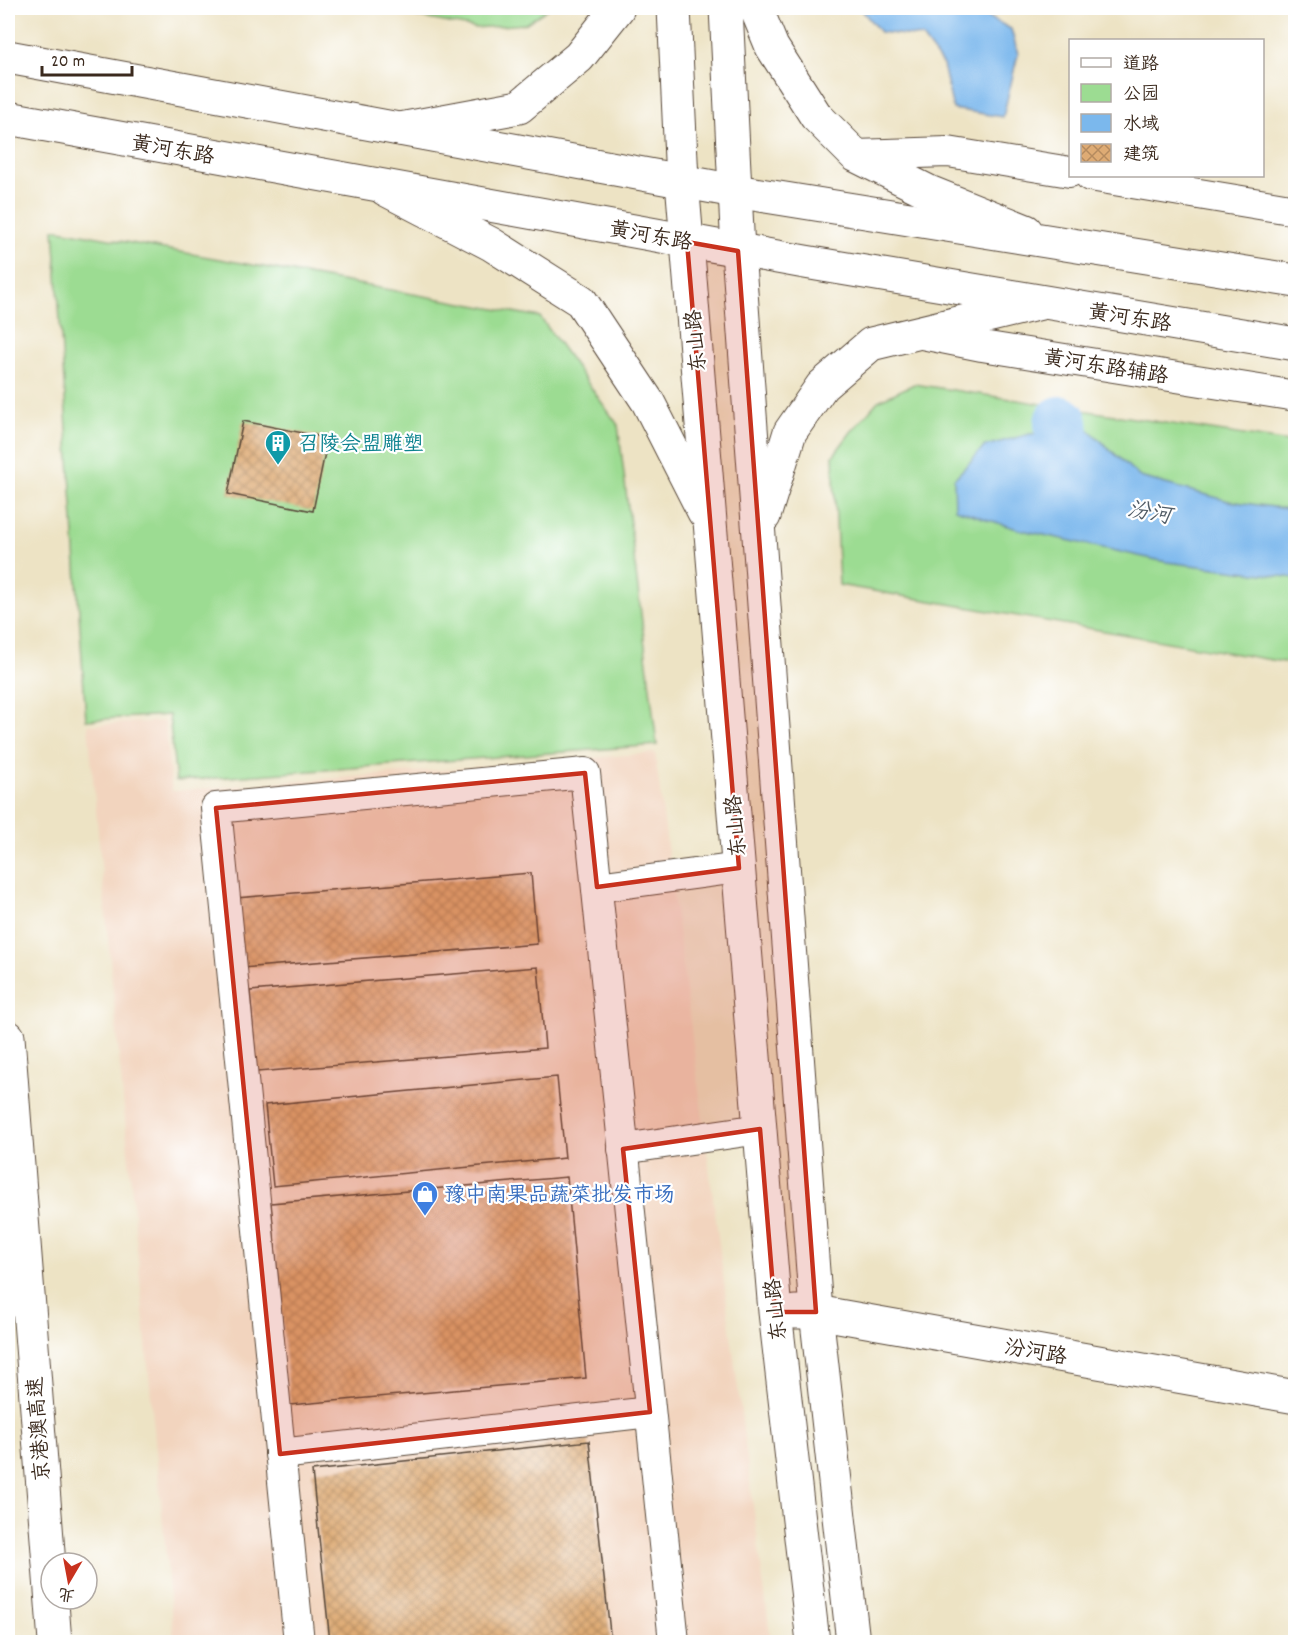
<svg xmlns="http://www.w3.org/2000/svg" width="1303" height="1650" font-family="Dekko,'LXGW WenKai TC',sans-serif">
<defs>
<pattern id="building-cross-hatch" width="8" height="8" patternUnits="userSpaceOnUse" patternTransform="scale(1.5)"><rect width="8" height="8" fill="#deab74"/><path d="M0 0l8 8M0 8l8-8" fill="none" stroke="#b58b5f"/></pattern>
</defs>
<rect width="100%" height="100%" fill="#fff"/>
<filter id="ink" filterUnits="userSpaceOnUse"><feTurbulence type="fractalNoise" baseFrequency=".0167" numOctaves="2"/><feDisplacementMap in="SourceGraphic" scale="12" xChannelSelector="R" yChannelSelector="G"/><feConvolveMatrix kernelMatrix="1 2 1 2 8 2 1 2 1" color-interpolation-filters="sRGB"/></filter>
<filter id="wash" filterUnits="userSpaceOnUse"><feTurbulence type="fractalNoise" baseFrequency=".008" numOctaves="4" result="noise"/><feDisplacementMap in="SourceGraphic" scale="24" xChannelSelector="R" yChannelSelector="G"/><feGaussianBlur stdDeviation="1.35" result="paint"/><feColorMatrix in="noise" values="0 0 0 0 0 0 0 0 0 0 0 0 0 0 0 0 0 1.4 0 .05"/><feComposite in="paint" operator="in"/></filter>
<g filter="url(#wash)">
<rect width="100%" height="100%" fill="#ede3c4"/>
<polygon fill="#f2d4be" points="165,721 172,791 655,753 771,1642 174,1642 88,725"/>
<g fill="#9cdc92" stroke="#6c8358" stroke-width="1.5">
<polygon points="372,8 549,8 525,24 475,28"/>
<polygon points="54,229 540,317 618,425 657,745 176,781 169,715 86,720"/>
<polygon points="914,384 1295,443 1295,664 839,585 833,456 851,432 878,401"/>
</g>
<g fill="#7bb8ed" stroke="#5b7186" stroke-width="1.5">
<polygon points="860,8 972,8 1011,29 1018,54 1003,117 953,109 943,65 922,37 880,32"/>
<polygon points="1088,429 1140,477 1229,501 1295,510 1295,578 1166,562 1017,529 955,509 954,479 985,446 1030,434"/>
</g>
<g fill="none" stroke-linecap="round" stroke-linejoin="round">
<polyline stroke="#7bb8ed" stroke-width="54" points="1061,423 1066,479 1088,494"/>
</g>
<g id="blocks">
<g fill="url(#building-cross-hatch)">
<polygon points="243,421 328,438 313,511 228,494"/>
<polygon points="531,873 537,944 242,968 236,898"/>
<polygon points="538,967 545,1048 257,1072 250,991"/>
<polygon points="557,1077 565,1158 273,1186 265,1105"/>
<polygon points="567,1177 586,1378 290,1405 271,1203"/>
<polygon points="589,1441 611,1642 330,1642 312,1471"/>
</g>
</g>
</g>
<g filter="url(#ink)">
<use href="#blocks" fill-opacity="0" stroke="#564637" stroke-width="1.5"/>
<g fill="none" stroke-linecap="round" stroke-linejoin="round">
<g stroke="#564637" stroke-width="32">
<g id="minor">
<polyline points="855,155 948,152 1070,172"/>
<polyline points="1090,176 1296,210"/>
<polyline points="917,333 982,346 1296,396"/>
<polyline points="597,887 739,868"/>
<polyline points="623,1149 760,1129"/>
<polyline points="280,1454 650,1412"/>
<polyline points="299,1642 216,808 585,773 674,1642"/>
</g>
</g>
<g stroke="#564637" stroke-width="35">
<g id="tertiary">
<polyline points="674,8 682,181 775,1312 813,1642"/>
<polyline points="726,8 738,251 816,1312 853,1642"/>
<polyline points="756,8 772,47 816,116 855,155 929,192 1026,231"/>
<polyline points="400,129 519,107 579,57 618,8"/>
<polyline points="385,189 491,244 581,301 648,402 704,512"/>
<polyline points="764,516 790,432 822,386 871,344 1041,303"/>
<polyline points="795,1312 816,1312 1296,1397"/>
</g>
</g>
<g stroke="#564637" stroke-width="35">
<g id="secondary">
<polyline points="8,57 735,191 1296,281"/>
<polyline points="8,118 805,262 1296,344"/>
</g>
</g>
<g stroke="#564637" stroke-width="35">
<polyline id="motorway" points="8,1037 55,1642"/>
</g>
<use href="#minor" stroke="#fff" stroke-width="30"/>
<use href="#tertiary" stroke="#fff" stroke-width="33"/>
<use href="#secondary" stroke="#fff" stroke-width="33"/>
<use href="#motorway" stroke="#fff" stroke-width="33"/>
</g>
</g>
<path fill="#c8321e" fill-opacity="0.2" stroke="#c8321e" stroke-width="4.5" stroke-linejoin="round" d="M687 242 738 251 816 1312H775L760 1129 623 1149 650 1412 280 1454 216 808 585 773 597 887 739 868Z"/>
<defs>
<g id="building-pin" transform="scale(1.35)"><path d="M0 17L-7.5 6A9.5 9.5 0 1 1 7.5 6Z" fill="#0f9aa8" stroke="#fff"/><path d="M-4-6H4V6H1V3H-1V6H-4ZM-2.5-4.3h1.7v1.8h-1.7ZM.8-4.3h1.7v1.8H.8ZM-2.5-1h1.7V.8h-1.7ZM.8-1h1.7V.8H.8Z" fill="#fff"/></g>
<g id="shop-pin" transform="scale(1.35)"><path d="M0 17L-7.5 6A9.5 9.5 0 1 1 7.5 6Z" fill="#3f7fe0" stroke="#fff"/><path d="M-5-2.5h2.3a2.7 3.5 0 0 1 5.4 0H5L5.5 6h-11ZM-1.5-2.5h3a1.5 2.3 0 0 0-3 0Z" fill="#fff"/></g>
</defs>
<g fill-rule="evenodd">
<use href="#building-pin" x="278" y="443"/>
<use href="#shop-pin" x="425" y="1194"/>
</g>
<g text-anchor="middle" stroke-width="4.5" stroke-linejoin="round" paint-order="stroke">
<g font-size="21" fill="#3b2a1e" stroke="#fff">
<text transform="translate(173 149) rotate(10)" y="7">黄河东路</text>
<text transform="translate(651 235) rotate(10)" y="7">黄河东路</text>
<text transform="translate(1130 317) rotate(9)" y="7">黄河东路</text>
<text transform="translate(695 341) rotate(-95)" y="7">东山路</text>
<text transform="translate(1106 366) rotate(9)" y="7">黄河东路辅路</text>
<text transform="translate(735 826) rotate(-95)" y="7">东山路</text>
<text transform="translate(775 1310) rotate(-96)" y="7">东山路</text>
<text transform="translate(1036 1351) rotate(10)" y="7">汾河路</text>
<text transform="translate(38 1429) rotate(-94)" y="7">京港澳高速</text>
</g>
<g font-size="21" fill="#0d838f" stroke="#fff" text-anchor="start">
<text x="298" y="450">召陵会盟雕塑</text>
</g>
<g font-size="21" fill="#366cbe" stroke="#fff" text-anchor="start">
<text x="444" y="1201">豫中南果品蔬菜批发市场</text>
</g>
<g font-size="22" font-style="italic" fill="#515c66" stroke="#fff">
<text transform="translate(1150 511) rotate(10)" y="8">汾河</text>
</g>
</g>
<rect width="1303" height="1650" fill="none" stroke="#fff" stroke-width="30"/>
<rect x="1069" y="39" width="195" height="138" fill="#ffffff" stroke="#b1aaa5" stroke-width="1.5"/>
<rect x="1081" y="58" width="30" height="9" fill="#ffffff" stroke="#b1aaa5" stroke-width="1.5"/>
<text x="1123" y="69" font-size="18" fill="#3b2a1e">道路</text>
<rect x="1081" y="84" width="30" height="18" fill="#9cdc92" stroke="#b1aaa5" stroke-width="1.5"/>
<text x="1123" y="99" font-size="18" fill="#3b2a1e">公园</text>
<rect x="1081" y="114" width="30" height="18" fill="#7bb8ed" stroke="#b1aaa5" stroke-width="1.5"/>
<text x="1123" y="129" font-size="18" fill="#3b2a1e">水域</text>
<rect x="1081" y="144" width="30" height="18" fill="url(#building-cross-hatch)" stroke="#b1aaa5" stroke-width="1.5"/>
<text x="1123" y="159" font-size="18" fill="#3b2a1e">建筑</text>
<g transform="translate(69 1581) rotate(190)"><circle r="28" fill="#ffffff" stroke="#b1aaa5" stroke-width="1.5"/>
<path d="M0-4.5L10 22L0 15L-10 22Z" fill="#c8321e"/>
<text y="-9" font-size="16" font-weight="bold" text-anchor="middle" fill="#3b2a1e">北</text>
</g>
<path d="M42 66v9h90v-9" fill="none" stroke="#3b2a1e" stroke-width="3"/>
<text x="51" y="66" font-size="18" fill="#3b2a1e" stroke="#ffffff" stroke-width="4.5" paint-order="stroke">20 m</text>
</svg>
